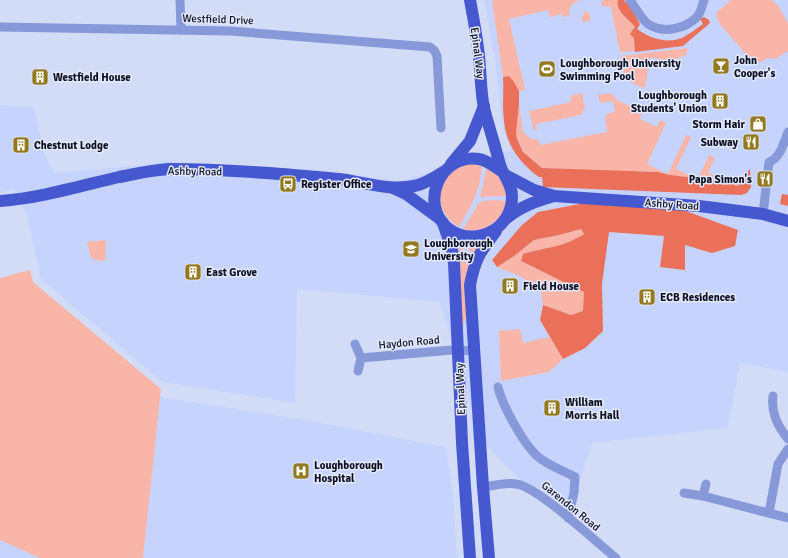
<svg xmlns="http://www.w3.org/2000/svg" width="788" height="558" font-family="Signika,sans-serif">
<rect width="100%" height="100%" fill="#d3dcf7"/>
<g fill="#c6d3fd">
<polygon points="484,0 788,0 788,372 740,363 728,428 592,443 568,518 529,489 480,439 440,302 297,289 295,403 162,382 41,279 28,218 14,190 0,192 0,105 34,107 44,153 54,173 143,165 169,161 227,166 310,169 399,181 511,150 503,129 495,59"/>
<polygon points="160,397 306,420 446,447 453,495 457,558 143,558"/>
<polygon points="0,540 40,558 0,558"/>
</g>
<g fill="#f9b6a8">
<path d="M492 0H580C572 2 569 8 569 16L563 17 562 14 550 17 548 10 509 19 525 90 519 91 514 82 509 76 503 77Z"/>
<path d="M603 0H618C615 11 629 19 635 27V51L620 52 611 7 602 6 601 4Z"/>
<polygon points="731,0 771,0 778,5 788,24 788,51 775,59 769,58 757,63 748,57 719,23 716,13"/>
<polygon points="586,11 589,13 591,20 582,22 582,16"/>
<path d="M688 48 686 55 666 63 657 58H650L645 87 644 88C622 80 625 76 621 56Z"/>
<polygon points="582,93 585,108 581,115 536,124 537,130 534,130 529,111 571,102 570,96"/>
<polygon points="610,93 619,101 642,112 640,119 657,127 660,120 666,123 647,164 668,174 686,135 691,137 676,169 698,179 709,155 715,158 708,173 729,182 670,175 658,172 645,171 632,172 542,168 523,152 517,139 516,133 519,104 523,132 531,139 539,140 540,145 607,132 605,117 609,113 615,112 613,101 600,103 598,95"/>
<path d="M472 164 482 165C480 192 472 205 459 227 445 218 436 205 442 188 443 184 443 178 446 176 453 169 462 166 472 164Z"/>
<path d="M487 167C499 176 504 180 507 196L480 197Z"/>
<polygon points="494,200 507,201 500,218 486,228 471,231 463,229 478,204 483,201"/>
<path d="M581 229 584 234C562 248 547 247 523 254L521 261 584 292 583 311 571 315 543 305 541 291 520 276 497 267 514 256 534 240 559 235Z"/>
<polygon points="106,240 105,261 95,260 91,257 87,242"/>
<polygon points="457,244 472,260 466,317 462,327 460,256"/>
<polygon points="481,245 474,254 465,246"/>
<polygon points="30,270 33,282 161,389 143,558 40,558 0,540 0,278"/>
<polygon points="520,329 523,343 550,337 563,359 549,372 501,381 499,331"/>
</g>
<g fill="#ea705a">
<path d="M618 0H624L632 9 640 24 637 29C649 38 667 44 682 38 689 34 696 29 703 24L700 19 704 17 709 20 710 23 683 46 635 52 634 38 630 34 635 27C629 19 615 11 618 0Z"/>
<path d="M509 76 514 82 519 91V104L516 133 517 139 523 152 542 168 658 172 670 175 729 182 737 186 750 169 751 187 747 193 741 195 543 187 542 177H539C520 163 506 145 504 121 502 106 504 91 503 77Z"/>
<polygon points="782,194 788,195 788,206 780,204"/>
<path d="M590 202 683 210 738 230 735 246 712 253 685 245V270L660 267 664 236 609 232 602 284 603 331 585 348 563 359 540 320 543 305 571 315 583 311 584 292 521 261 523 254C546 247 562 248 584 234L581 229 559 235 534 240 514 256 497 267 492 260 522 225 538 212Z"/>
</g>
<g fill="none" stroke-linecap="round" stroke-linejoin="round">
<g stroke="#8799d9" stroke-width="9">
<polyline points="180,0 181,30"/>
<path d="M630 0C635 7 642 20 648 24 663 34 685 29 697 17 701 12 702 6 704 0"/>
<polyline points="0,27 230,31 430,47 434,50 437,56 441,128"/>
<path d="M763 214 769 162C780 159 784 142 788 132"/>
<polyline points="355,344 361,358 358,371"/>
<polyline points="361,358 452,350 459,351 474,350"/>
<path d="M498 387C502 405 523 443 537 456 547 465 562 470 575 477L574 493 568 518"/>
<path d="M773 396C771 413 777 425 788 439"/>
<path d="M483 487C493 486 506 482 516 484 537 486 596 542 616 558"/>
<polyline points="684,493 703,496 788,518"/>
<polyline points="703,496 706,484"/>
<polyline points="769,513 778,464 788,449"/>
</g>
<g stroke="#4658cf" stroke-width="12">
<path d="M470 0C473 16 476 32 478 48 481 67 480 89 484 108 488 124 493 139 497 154 499 160 500 167 503 172 507 180 512 187 512 197 512 229 475 248 449 229 418 205 440 153 479 159 487 160 495 167 503 172"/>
<polyline points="451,164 470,141 484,106"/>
<polyline points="505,175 534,190 554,196 699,206 763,214 788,221"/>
<polyline points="393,188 406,194 440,219"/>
<path d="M0 201C40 198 80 186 119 177 135 174 152 170 169 169 226 169 282 174 339 179 363 182 389 191 414 186 425 184 434 178 443 172"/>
<path d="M507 218C521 206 537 201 554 196"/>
<polyline points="443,223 452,249 454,263 462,443 470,558"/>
<path d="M489 558 483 487 470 285C475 259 480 252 496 231"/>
</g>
</g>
<defs>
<g id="bar-square" transform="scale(0.9)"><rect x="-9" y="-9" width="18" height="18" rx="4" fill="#93791f" stroke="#e3e9fc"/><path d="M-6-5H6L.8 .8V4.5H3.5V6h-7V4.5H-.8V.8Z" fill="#fff"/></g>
<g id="stadium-square" transform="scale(0.9)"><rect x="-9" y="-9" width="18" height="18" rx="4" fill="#93791f" stroke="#e3e9fc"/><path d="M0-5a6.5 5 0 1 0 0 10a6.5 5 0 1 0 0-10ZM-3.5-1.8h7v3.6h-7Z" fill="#fff"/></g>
<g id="building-square" transform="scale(0.9)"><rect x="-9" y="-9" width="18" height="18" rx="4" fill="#93791f" stroke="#e3e9fc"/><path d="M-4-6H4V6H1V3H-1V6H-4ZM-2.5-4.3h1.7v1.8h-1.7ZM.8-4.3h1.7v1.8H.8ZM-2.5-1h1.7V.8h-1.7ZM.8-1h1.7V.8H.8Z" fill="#fff"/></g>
<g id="shop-square" transform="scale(0.9)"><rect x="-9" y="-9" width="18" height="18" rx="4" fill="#93791f" stroke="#e3e9fc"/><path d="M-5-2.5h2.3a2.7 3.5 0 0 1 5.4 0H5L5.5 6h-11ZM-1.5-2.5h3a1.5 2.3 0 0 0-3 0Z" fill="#fff"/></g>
<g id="restaurant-square" transform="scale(0.9)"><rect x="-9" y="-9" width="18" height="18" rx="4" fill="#93791f" stroke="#e3e9fc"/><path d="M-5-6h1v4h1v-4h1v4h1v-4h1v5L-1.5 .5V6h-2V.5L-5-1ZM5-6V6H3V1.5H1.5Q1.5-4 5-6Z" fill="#fff"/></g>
<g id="bus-square" transform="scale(0.9)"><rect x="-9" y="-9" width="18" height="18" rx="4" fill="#93791f" stroke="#e3e9fc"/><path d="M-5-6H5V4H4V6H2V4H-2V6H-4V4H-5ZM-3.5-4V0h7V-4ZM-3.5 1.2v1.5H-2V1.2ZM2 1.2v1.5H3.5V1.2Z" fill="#fff"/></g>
<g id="university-square" transform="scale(0.9)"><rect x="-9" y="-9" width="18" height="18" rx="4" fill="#93791f" stroke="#e3e9fc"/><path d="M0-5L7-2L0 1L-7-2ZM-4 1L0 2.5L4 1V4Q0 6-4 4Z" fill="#fff"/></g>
<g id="hospital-square" transform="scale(0.9)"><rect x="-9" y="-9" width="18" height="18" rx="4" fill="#93791f" stroke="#e3e9fc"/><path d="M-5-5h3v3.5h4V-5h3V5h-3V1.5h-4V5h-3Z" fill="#fff"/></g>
</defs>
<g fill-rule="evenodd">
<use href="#bar-square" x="721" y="66"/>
<use href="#stadium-square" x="547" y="69"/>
<use href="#building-square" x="40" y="77"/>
<use href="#building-square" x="720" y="101"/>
<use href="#shop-square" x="758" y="124"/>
<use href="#restaurant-square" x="751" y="142"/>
<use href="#building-square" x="21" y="145"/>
<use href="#restaurant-square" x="765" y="179"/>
<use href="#bus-square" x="288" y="184"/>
<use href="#university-square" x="411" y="249"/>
<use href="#building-square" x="193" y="272"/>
<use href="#building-square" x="510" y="286"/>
<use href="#building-square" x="647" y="297"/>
<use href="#building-square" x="552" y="408"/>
<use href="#hospital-square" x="301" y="471"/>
</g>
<g text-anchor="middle" stroke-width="3" stroke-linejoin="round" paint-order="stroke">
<g font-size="11" fill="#0a0e1e" stroke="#e3e9fc">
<text transform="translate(218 19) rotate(2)" y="4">Westfield Drive</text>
<text transform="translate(478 53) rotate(83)" y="4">Epinal Way</text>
<text transform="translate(195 171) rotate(1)" y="4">Ashby Road</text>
<text transform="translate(672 204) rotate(4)" y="4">Ashby Road</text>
<text transform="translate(409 342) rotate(-5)" y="4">Haydon Road</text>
<text transform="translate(460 389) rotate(-92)" y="4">Epinal Way</text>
<text transform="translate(571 506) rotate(39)" y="4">Garendon Road</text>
</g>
<g font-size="11" font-weight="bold" fill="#0a0e1e" stroke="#e3e9fc" text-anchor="start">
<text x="734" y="64">John<tspan x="734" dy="13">Cooper's</tspan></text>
<text x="560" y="67">Loughborough University<tspan x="560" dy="13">Swimming Pool</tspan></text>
<text x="53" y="81">Westfield House</text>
<text x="707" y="99" text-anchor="end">Loughborough<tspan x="707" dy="13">Students' Union</tspan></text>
<text x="745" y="128" text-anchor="end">Storm Hair</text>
<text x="738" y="146" text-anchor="end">Subway</text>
<text x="34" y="149">Chestnut Lodge</text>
<text x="752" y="183" text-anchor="end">Papa Simon's</text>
<text x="301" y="188">Register Office</text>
<text x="424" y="247">Loughborough<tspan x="424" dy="13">University</tspan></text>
<text x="206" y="276">East Grove</text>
<text x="523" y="290">Field House</text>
<text x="660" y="301">ECB Residences</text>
<text x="565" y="406">William<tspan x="565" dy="13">Morris Hall</tspan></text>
<text x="314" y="469">Loughborough<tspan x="314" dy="13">Hospital</tspan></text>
</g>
</g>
</svg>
